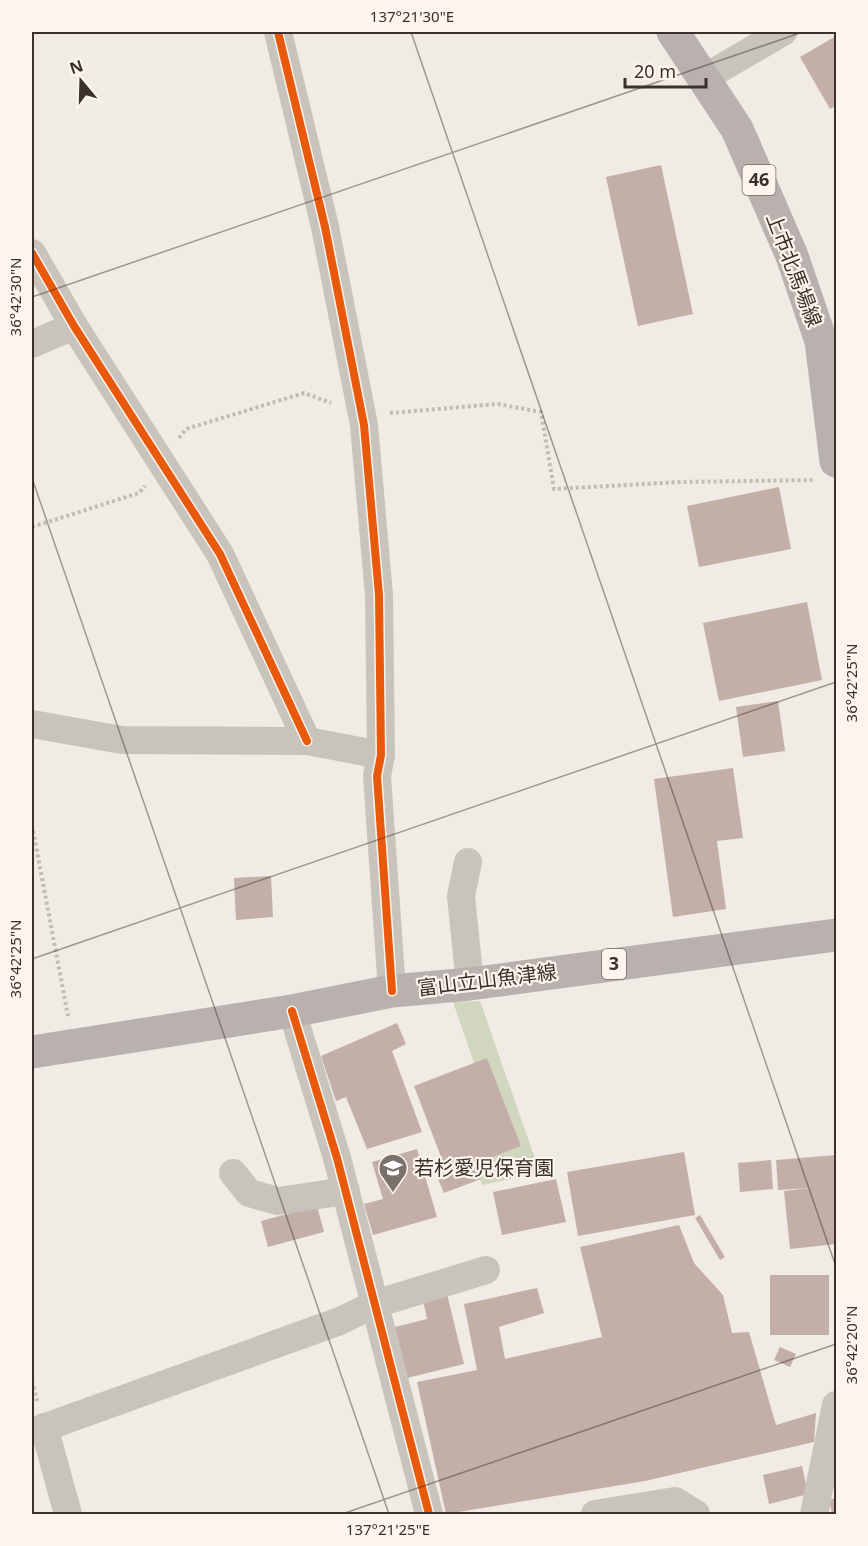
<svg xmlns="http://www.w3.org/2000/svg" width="868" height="1546" font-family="'Noto Sans','Noto Sans JP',sans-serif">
<rect width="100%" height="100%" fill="#f0ebe5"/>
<polygon fill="#d1d6bf" points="480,1001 540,1173 482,1185 475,1164 521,1146 487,1059 474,1063 453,1002"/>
<g fill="#c3afa7">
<polygon points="836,36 836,106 830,109 800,57"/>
<polygon points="661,165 693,314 638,326 606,177"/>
<polygon points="779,487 791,549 699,567 687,506"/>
<polygon points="807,602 822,680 719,701 703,623"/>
<polygon points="778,701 785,751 743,757 736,707"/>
<polygon points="733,768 743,838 717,841 726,909 673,917 654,779"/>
<polygon points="271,876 273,917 236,920 234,878"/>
<polygon points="397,1023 406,1044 392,1051 422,1132 367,1149 346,1097 336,1101 321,1056"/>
<polygon points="487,1058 521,1146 475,1164 481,1179 444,1193 436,1174 446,1170 414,1086"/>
<polygon points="417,1149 437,1217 373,1235 364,1204 383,1199 372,1162"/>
<polygon points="684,1152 695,1215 578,1236 567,1172"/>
<polygon points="836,1155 836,1244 790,1249 784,1191 810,1188 778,1190 776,1160"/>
<polygon points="771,1160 773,1189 740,1192 738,1163"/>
<polygon points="556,1179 566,1222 502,1235 493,1192"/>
<polygon points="317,1206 324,1232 268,1247 261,1221"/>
<polygon points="700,1215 725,1257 720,1260 695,1218"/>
<polygon points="679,1225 694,1263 723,1295 732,1333 749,1332 776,1425 816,1413 814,1442 645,1481 446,1514 417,1382 477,1370 464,1304 537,1288 544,1313 499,1327 505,1359 602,1337 580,1247"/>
<rect x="770" y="1275" width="59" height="60"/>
<polygon points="447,1294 464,1364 407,1378 395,1327 427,1319 423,1300"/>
<polygon points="780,1347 796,1354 790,1367 774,1360"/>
<polygon points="802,1466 808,1494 769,1504 763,1475"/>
<polygon points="836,1498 836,1514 832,1514 829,1500"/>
</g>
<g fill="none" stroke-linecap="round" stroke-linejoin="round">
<g stroke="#c2bbb6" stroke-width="4" stroke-dasharray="3 3" stroke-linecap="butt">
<polyline points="390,413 498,404 541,412 554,489 681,482 815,480"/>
<polyline points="179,438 186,429 304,393 331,403"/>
<polyline points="32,527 139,493 145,486"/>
<polyline points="32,825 68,1016"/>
<polyline points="32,1381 37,1401"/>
</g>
<g stroke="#c9c3be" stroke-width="28">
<polyline points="278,32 325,227 364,425 379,595 381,755 377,776 392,991"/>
<polyline points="704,78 783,32"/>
<polyline points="32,253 74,326 220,554 307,741"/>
<polyline points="32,344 74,326"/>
<polyline points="32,724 122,740 307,741 381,755"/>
<polyline points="468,862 461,896 470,984"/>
<polyline points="292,1011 337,1158 429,1514"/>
<polyline points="233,1173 249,1193 278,1201 346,1191"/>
<polyline points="44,1427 68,1514"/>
<polyline points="32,1432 340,1321 375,1304 486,1270"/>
<polyline points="595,1514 675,1501 696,1514"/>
<polyline points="814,1514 836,1405"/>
</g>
<g stroke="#b8b1ad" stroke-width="33">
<polyline points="673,32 737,129 792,256 821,341 836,461"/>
<polyline points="32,1052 292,1011 392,991 470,984 836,935"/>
</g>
<g stroke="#fbf5ee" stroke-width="11">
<g id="cycleway">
<polyline points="278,32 325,227 364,425 379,595 381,755 377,776 392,991"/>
<polyline points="32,253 74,326 220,554 307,741"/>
<polyline points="292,1011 337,1158 429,1514"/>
</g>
</g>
<use href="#cycleway" stroke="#e8590c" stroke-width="8"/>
</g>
<path fill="none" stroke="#3b302b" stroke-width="1.5" stroke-opacity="0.45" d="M411 32 836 1267M32 297 803 32M32 478 389 1514M32 959 836 682M342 1514 836 1344"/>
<defs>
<g id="school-pin" transform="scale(1.5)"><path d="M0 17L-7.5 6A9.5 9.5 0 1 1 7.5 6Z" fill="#7a716c" stroke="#fbf5ee"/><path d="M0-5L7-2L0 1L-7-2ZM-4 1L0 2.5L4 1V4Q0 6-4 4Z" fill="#fff"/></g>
</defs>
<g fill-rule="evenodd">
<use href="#school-pin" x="393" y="1168"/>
</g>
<g text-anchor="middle" stroke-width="4.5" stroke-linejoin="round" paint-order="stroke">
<g fill="#fbf5ee" stroke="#756b66" stroke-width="1.5">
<rect x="742.5" y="165" width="33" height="30" rx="4.5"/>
<rect x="602" y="949" width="24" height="30" rx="4.5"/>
</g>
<g font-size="18" font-weight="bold" fill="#3b302b">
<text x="759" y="186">46</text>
<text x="614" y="970">3</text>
</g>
<g font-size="20" fill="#3b302b" stroke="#fbf5ee">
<text transform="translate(794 270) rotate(69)" y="7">上市北馬場線</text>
<text transform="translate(487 980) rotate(-7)" y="7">富山立山魚津線</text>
</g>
<g font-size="20" fill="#3b302b" stroke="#fbf5ee" text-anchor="start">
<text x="414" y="1175">若杉愛児保育園</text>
</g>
</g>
<rect width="868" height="1546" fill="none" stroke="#fbf5ee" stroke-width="66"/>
<g transform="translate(81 81) rotate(341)" stroke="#fbf5ee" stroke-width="4.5" paint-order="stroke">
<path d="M0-4.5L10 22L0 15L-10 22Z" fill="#3b302b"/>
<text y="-9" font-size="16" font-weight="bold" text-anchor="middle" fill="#3b302b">N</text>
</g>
<path d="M625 78v9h81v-9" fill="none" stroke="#3b302b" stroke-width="3"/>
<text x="634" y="78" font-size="18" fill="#3b302b" stroke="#fbf5ee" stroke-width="4.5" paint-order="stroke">20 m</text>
<rect x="33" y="33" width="802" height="1480" fill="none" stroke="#3b302b" stroke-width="2"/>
<g font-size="15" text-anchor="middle" fill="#3b302b">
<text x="412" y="22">137°21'30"E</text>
<text transform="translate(16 297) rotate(-90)" y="5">36°42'30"N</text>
<text transform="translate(852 683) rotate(-90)" y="5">36°42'25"N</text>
<text transform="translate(16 959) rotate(-90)" y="5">36°42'25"N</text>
<text transform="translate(852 1345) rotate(-90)" y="5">36°42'20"N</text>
<text x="388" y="1535">137°21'25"E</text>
</g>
</svg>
